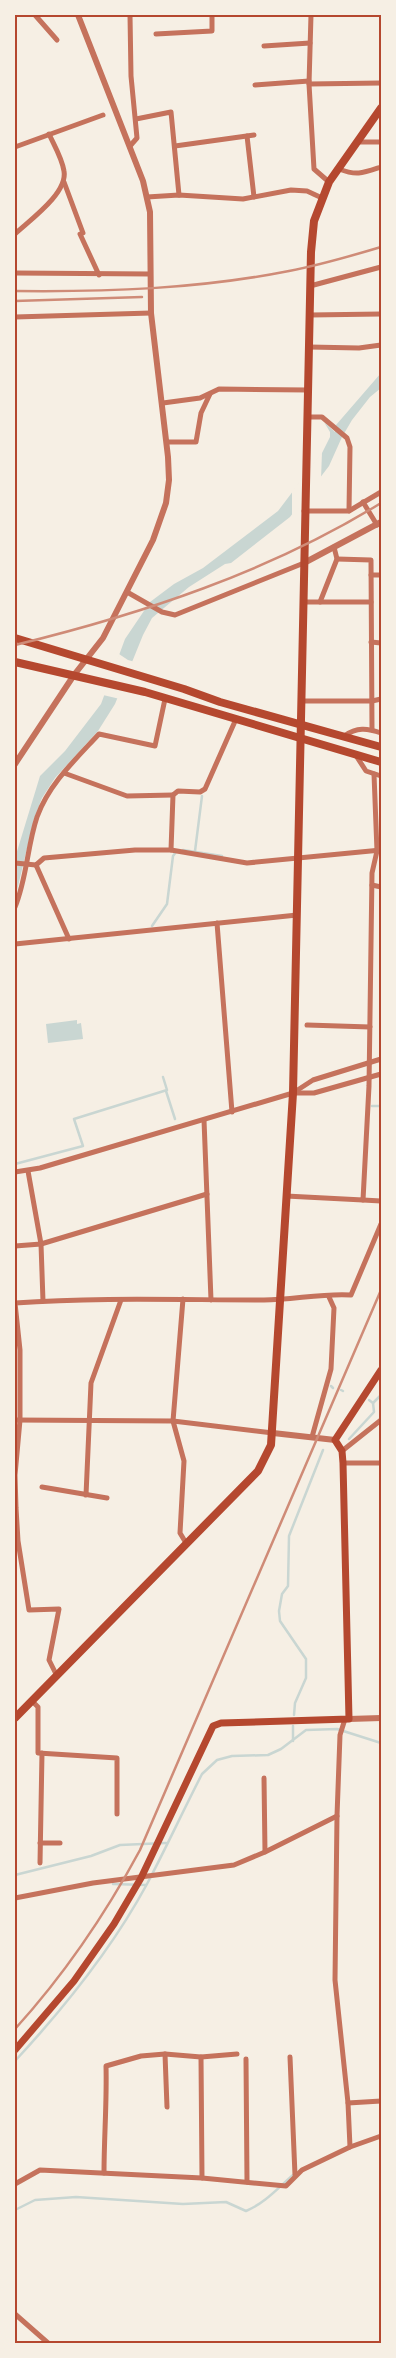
<svg xmlns="http://www.w3.org/2000/svg" width="396" height="2358" font-family="'Sofia Sans Condensed',sans-serif">
<rect width="100%" height="100%" fill="#f6efe4"/>
<g fill="#c9d6d2">
<polygon points="381,373 381,388 370,397 352,420 342,437 329,466 290,517 231,563 225,564 189,587 152,618 143,635 115,704 98,731 55,778 42,798 34,819 15,899 15,858 40,776 65,751 101,704 125,639 150,602 174,584 203,568 278,511 322,453 330,437 330,432 324,422 335,432 336,425"/>
<polygon points="77,1020 77,1024 81,1023 83,1039 48,1043 46,1024"/>
</g>
<g fill="#f6efe4">
<polygon points="322,452 321,479 292,517 292,491"/>
<polygon points="119,654 128,660 135,662 120,699 103,695"/>
</g>
<g fill="none" stroke-linecap="round" stroke-linejoin="round">
<g stroke="#c9d6d2" stroke-width="2.5">
<polyline points="381,842 381,841"/>
<polyline points="183,850 222,856"/>
<polyline points="195,851 202,796"/>
<polyline points="152,926 167,904 173,856 176,852"/>
<polyline points="166,1091 175,1119"/>
<polyline points="372,1106 381,1106"/>
<polyline points="15,1164 83,1146 74,1119 167,1090 163,1077"/>
<polyline points="331,1386 333,1388"/>
<polyline points="341,1390 343,1391"/>
<polyline points="373,1403 381,1395"/>
<polyline points="349,1439 374,1412 373,1403 369,1400"/>
<polyline points="294,1715 295,1703 306,1678 306,1659 280,1621 279,1611 282,1594 288,1586 289,1536 323,1450"/>
<polyline points="293,1741 293,1726"/>
<polyline points="15,1875 91,1856 120,1845 166,1843"/>
<polyline points="113,1884 146,1885"/>
<path d="M15 2061C65 2007 112 1949 147 1884 166 1848 183 1811 202 1774L217 1760 232 1756 268 1755 281 1749 306 1730 337 1729 381 1743"/>
<path d="M15 2210 35 2200 76 2197 183 2204 226 2202 246 2211C265 2203 278 2188 293 2175"/>
</g>
<g stroke="#c5725c" stroke-width="5">
<polyline points="35,15 57,40"/>
<polyline points="130,15 131,76 137,138 130,146"/>
<polyline points="311,15 309,84 314,169 329,182"/>
<polyline points="156,34 212,31 212,15"/>
<polyline points="264,46 310,43"/>
<polyline points="309,84 381,83"/>
<polyline points="255,85 309,81"/>
<polyline points="136,119 171,112 179,195"/>
<polyline points="247,136 254,197"/>
<polyline points="357,142 381,142"/>
<polyline points="175,146 254,135"/>
<polyline points="15,147 103,115"/>
<path d="M339 169C357 176 363 173 381 167"/>
<polyline points="64,182 83,233 80,234 99,275"/>
<polyline points="147,197 179,195 243,199 291,190 307,191 322,198"/>
<path d="M15 234C30 220 68 193 64 171 62 158 54 145 49 134"/>
<polyline points="15,273 150,274"/>
<polyline points="310,286 381,267"/>
<polyline points="310,315 381,314"/>
<polyline points="15,317 151,313"/>
<polyline points="309,347 359,348 381,345"/>
<polyline points="163,403 200,398 219,389 308,390"/>
<polyline points="307,417 322,417 347,438 350,447 349,511"/>
<polyline points="167,442 196,442 201,413 210,394"/>
<polyline points="363,502 377,525"/>
<polyline points="304,511 349,511 381,492"/>
<polyline points="337,559 371,560 372,730"/>
<polyline points="371,575 381,575"/>
<polyline points="127,592 162,612 175,615 304,563"/>
<polyline points="304,602 371,602"/>
<polyline points="320,602 337,559 334,547"/>
<polyline points="371,642 381,643"/>
<polyline points="301,701 372,701 381,699"/>
<path d="M344 736C357 727 367 728 381 733"/>
<polyline points="355,754 366,771 381,776"/>
<polyline points="64,773 127,796 173,795"/>
<polyline points="171,850 173,795 178,791 200,792 205,789 236,719"/>
<polyline points="15,863 36,865 44,858 135,850 171,850 247,863 381,850"/>
<polyline points="36,865 69,939"/>
<polyline points="372,885 381,887"/>
<path d="M15 907C27 878 27 847 37 817 49 784 75 760 99 734L155 746 165 699"/>
<polyline points="217,923 232,1112"/>
<polyline points="15,944 297,915"/>
<polyline points="307,1025 370,1027"/>
<polyline points="293,1093 313,1080 381,1059"/>
<polyline points="204,1120 211,1300"/>
<polyline points="28,1171 41,1244 43,1301"/>
<polyline points="15,1172 40,1168 293,1093 314,1093 381,1074"/>
<polyline points="286,1196 363,1200 369,1086 372,873 377,851 374,774"/>
<polyline points="363,1200 381,1201"/>
<polyline points="15,1246 41,1244 207,1194"/>
<polyline points="183,1299 173,1421 184,1461 180,1533 186,1543"/>
<path d="M15 1303C98 1297 181 1300 264 1300 293 1300 322 1293 351 1295L381 1224"/>
<polyline points="15,1303 20,1350 20,1420 15,1475 16,1508 18,1541 29,1610 59,1609 49,1660 57,1676"/>
<polyline points="15,1420 173,1421 273,1433"/>
<polyline points="312,1437 331,1369 334,1308 329,1297"/>
<polyline points="342,1451 381,1420"/>
<polyline points="343,1463 381,1463"/>
<polyline points="42,1487 107,1498"/>
<polyline points="86,1495 91,1383 121,1300"/>
<polyline points="32,1701 38,1707 38,1753 117,1758 117,1814"/>
<polyline points="264,1778 265,1852"/>
<polyline points="40,1843 60,1843"/>
<polyline points="40,1863 42,1753"/>
<polyline points="15,1898 93,1883 234,1865 265,1852 337,1816"/>
<polyline points="165,2054 167,2107"/>
<polyline points="201,2057 202,2178"/>
<polyline points="290,2057 295,2175"/>
<polyline points="246,2059 247,2182"/>
<polyline points="348,2103 381,2101"/>
<polyline points="350,2147 381,2136"/>
<path d="M104 2173C104 2137 107 2102 106 2066L141 2056 165 2054 201 2057 237 2054"/>
<polyline points="15,2184 40,2170 202,2178 286,2186 302,2170 350,2147 348,2103 335,1980 337,1816 340,1735 345,1719"/>
<polyline points="15,2314 48,2343"/>
</g>
<g stroke="#c5725c" stroke-width="6">
<polyline points="304,563 381,522"/>
<polyline points="15,764 74,675 103,638 153,540 166,503 169,480 168,457 151,313 150,212 143,181 78,15"/>
<polyline points="273,1433 335,1440"/>
<polyline points="349,1719 381,1718"/>
</g>
<polyline stroke="#b5482f" stroke-width="7" points="15,2050 74,1981 114,1924 141,1878 213,1726 221,1723 349,1719 343,1463 342,1451 335,1440 381,1370"/>
<g stroke="#b5482f" stroke-width="8">
<polyline points="15,638 184,689 220,702 381,747"/>
<polyline points="15,662 145,692 381,762"/>
<polyline points="15,1718 258,1471 271,1445 293,1093 311,252 314,221 329,182 381,108"/>
</g>
<g stroke="#cf8b77" stroke-width="2.5">
<path d="M15 291C107 292 198 289 289 271 320 265 351 256 381 247"/>
<polyline points="15,301 142,297"/>
<path d="M15 645C142 614 269 572 381 503"/>
<path d="M15 2029C64 1975 105 1915 140 1850L381 1290"/>
</g>
</g>
<rect width="396" height="2358" fill="none" stroke="#f6efe4" stroke-width="32"/>
<rect x="16" y="16" width="364" height="2326" fill="none" stroke="#b5482f" stroke-width="2"/>
</svg>
